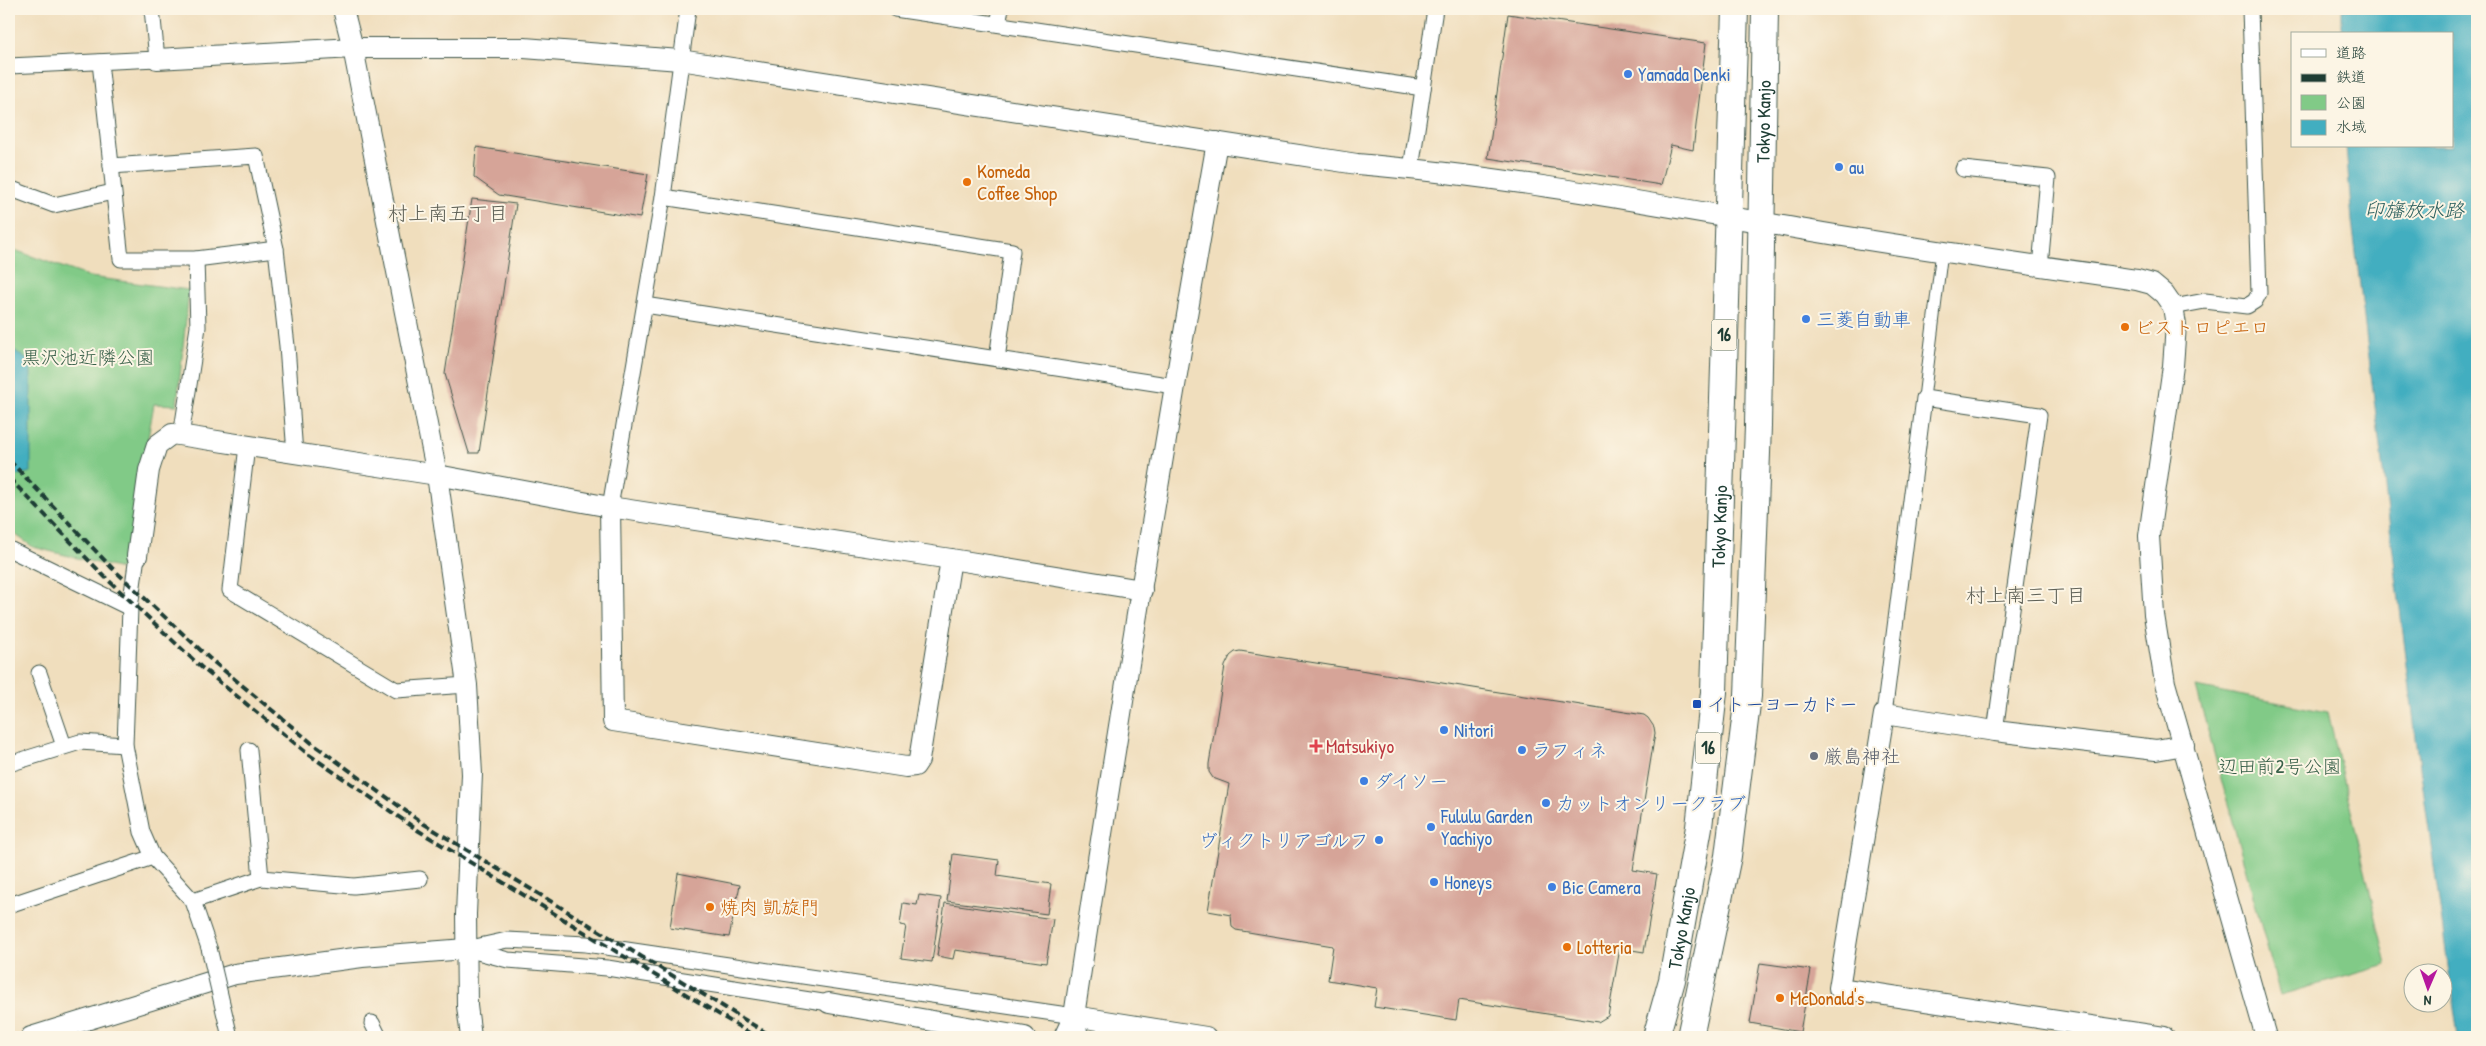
<svg xmlns="http://www.w3.org/2000/svg" width="2486" height="1046" font-family="'Patrick Hand','Klee One',sans-serif">
<rect width="100%" height="100%" fill="#fcf5e5"/>
<filter id="ink" filterUnits="userSpaceOnUse"><feTurbulence type="fractalNoise" baseFrequency=".02" numOctaves="2"/><feDisplacementMap in="SourceGraphic" scale="10" xChannelSelector="R" yChannelSelector="G"/><feConvolveMatrix kernelMatrix="1 2 1 2 8 2 1 2 1" color-interpolation-filters="sRGB"/></filter>
<filter id="wash" filterUnits="userSpaceOnUse"><feTurbulence type="fractalNoise" baseFrequency=".0096" numOctaves="4" result="noise"/><feDisplacementMap in="SourceGraphic" scale="20" xChannelSelector="R" yChannelSelector="G"/><feGaussianBlur stdDeviation="1.12" result="paint"/><feColorMatrix in="noise" values="0 0 0 0 0 0 0 0 0 0 0 0 0 0 0 0 0 1.4 0 .05"/><feComposite in="paint" operator="in"/></filter>
<g filter="url(#wash)">
<rect width="100%" height="100%" fill="#f0debd"/>
<g fill="#81ca87" stroke="#50845e">
<polygon points="9,248 90,277 189,290 177,405 154,404 125,570 33,547 9,530"/>
<polygon points="2196,687 2328,712 2387,965 2280,995"/>
</g>
<g fill="#42aec0" stroke="#30767a">
<polygon points="2342,9 2477,9 2477,1037 2458,1037 2416,738 2352,221 2346,146 2452,146 2452,34 2342,34"/>
<polygon points="9,346 31,363 31,472 9,477"/>
</g>
<g id="blocks">
<g fill="#d6a498">
<polygon points="1508,14 1706,43 1693,150 1671,145 1661,185 1488,158"/>
<polygon points="476,147 648,174 640,218 499,195 474,177"/>
<polygon points="472,199 516,204 479,453 469,453 445,374"/>
<polygon points="1240,651 1644,715 1648,718 1654,727 1655,733 1633,870 1657,874 1644,952 1620,948 1608,1016 1598,1022 1459,1000 1456,1020 1374,1007 1377,988 1328,980 1333,946 1236,930 1232,927 1231,915 1208,911 1229,784 1213,778 1209,772 1209,764 1225,666 1230,656 1235,652"/>
<polygon points="953,854 999,860 997,876 1051,884 1047,914 947,901"/>
<polygon points="678,873 740,885 729,937 670,928"/>
<polygon points="919,895 941,898 932,962 901,958 906,926 900,925 903,903 917,905"/>
<polygon points="945,903 1053,919 1046,963 955,950 953,959 937,956"/>
<polygon points="1760,963 1811,970 1800,1032 1750,1023"/>
</g>
</g>
</g>
<g filter="url(#ink)">
<use href="#blocks" fill-opacity="0" stroke="#3e5549" stroke-width="1"/>
<g fill="none" stroke-linecap="round" stroke-linejoin="round">
<g stroke="#3e5549" stroke-width="13">
<polyline id="pedestrian" points="1924,398 1942,251"/>
</g>
<g stroke="#3e5549" stroke-width="17">
<g id="minor">
<polyline points="895,9 1423,88"/>
<polyline points="998,24 1001,9"/>
<polyline points="100,62 121,259 196,259 276,249"/>
<polyline points="9,66 157,59 152,9"/>
<polyline points="111,166 256,156 276,249 287,346 295,454"/>
<polyline points="1411,169 1435,9"/>
<polyline points="1963,169 2048,178 2040,267"/>
<polyline points="9,188 54,205 113,192"/>
<polyline points="663,197 1012,251 997,359"/>
<polyline points="645,305 1174,386"/>
<polyline points="2173,307 2205,301 2247,306 2255,301 2259,293 2250,9"/>
<polyline points="181,436 198,327 196,259"/>
<polyline points="247,446 230,590 396,690 467,685"/>
<polyline points="610,507 663,197 688,9"/>
<polyline points="9,549 130,608"/>
<polyline points="137,556 130,608 125,745 142,832 153,857 193,901 209,948"/>
<polyline points="39,673 64,746"/>
<polyline points="1884,714 1924,398 2039,415 1995,731"/>
<polyline points="249,750 261,878"/>
<polyline points="9,764 80,742 125,745"/>
<polyline points="193,901 261,878 354,886 420,879"/>
<polyline points="9,905 153,857"/>
<polyline points="466,949 507,940 586,944 1074,1016"/>
<polyline points="470,950 508,960 607,968 829,1003"/>
<polyline points="372,1023 379,1037"/>
</g>
</g>
<g stroke="#3e5549" stroke-width="22">
<g id="tertiary">
<polyline points="343,9 353,48 437,475 467,685 472,774 466,914 467,1006 471,1037"/>
<path d="M157 59 353 48H524L680 60 1357 164C1505 176 1653 204 1800 229 1912 248 2025 264 2137 280L2152 284 2164 294 2173 307 2176 325 2173 366 2149 536 2154 615 2165 683 2266 1037"/>
<polyline points="610,507 613,721 906,767 915,766 919,760 951,559"/>
<polyline points="137,556 149,470 157,445 172,434 437,475 610,507 951,559 1142,590"/>
<polyline points="829,1003 1025,1037"/>
<polyline points="31,1037 235,974 362,957 466,949"/>
<polyline points="1064,1037 1074,1016 1206,1037"/>
<path d="M1078 1037 1074 1016C1118 724 1166 433 1217 142"/>
<polyline points="2164,1037 1839,988 1884,714 1995,731 2156,750 2184,745"/>
</g>
</g>
<g stroke="#3e5549" stroke-width="28">
<g id="trunk">
<path id="s1" d="M1656 1037 1672 980 1699 827 1714 692 1735 9"/>
<path id="s2" d="M1690 1037 1728 856 1748 696 1758 426 1765 9"/>
</g>
</g>
<use href="#pedestrian" stroke="#fff" stroke-width="11"/>
<use href="#minor" stroke="#fff" stroke-width="15"/>
<use href="#tertiary" stroke="#fff" stroke-width="20"/>
<use href="#trunk" stroke="#fff" stroke-width="26"/>
<g stroke="#1f3d34" stroke-width="4" stroke-dasharray="8 4" stroke-linecap="butt">
<polyline points="9,460 112,568 209,658 313,744 421,822 773,1037"/>
<polyline points="9,478 105,577 201,667 308,754 419,831 756,1037"/>
</g>
<g stroke="#3e5549" stroke-width="17" stroke-linecap="butt">
<polyline id="minor-bridge" points="209,948 230,1037"/>
</g>
<use href="#minor-bridge" stroke="#fff" stroke-width="15"/>
</g>
</g>
<g fill="#3f7fe0" stroke="#fcf5e5" stroke-width="2">
<circle cx="1628" cy="74" r="5"/>
<circle cx="1839" cy="167" r="5"/>
<circle cx="1806" cy="319" r="5"/>
<circle cx="1444" cy="730" r="5"/>
<circle cx="1522" cy="750" r="5"/>
<circle cx="1364" cy="781" r="5"/>
<circle cx="1546" cy="803" r="5"/>
<circle cx="1431" cy="827" r="5"/>
<circle cx="1379" cy="840" r="5"/>
<circle cx="1434" cy="882" r="5"/>
<circle cx="1552" cy="887" r="5"/>
</g>
<g fill="#e8710a" stroke="#fcf5e5" stroke-width="2">
<circle cx="967" cy="182" r="5"/>
<circle cx="2125" cy="327" r="5"/>
<circle cx="710" cy="907" r="5"/>
<circle cx="1567" cy="947" r="5"/>
<circle cx="1780" cy="998" r="5"/>
</g>
<rect fill="#1a4fb4" stroke="#fcf5e5" stroke-width="2" x="1692" y="699" width="10" height="10" rx="2.5"/>
<path fill="#e0444e" stroke="#fcf5e5" stroke-width="2" d="M1313.5 738.5h5v5h5v5h-5v5h-5v-5h-5v-5h5z"/>
<circle fill="#6b7280" stroke="#fcf5e5" stroke-width="2" cx="1814" cy="756" r="5"/>
<g text-anchor="middle" stroke-width="4" stroke-linejoin="round" paint-order="stroke">
<g fill="#fcf5e5" stroke="#617469" stroke-width="1">
<rect x="1711.5" y="319.5" width="25" height="31" rx="4"/>
<rect x="1695.5" y="732.5" width="25" height="31" rx="4"/>
</g>
<g font-size="18" font-weight="bold" fill="#1f3d34">
<text x="1724" y="341">16</text>
<text x="1708" y="754">16</text>
</g>
<g font-size="19" fill="#366cbe" stroke="#fcf5e5" text-anchor="start">
<text x="1638" y="81">Yamada Denki</text>
<text x="1849" y="174">au</text>
<text x="1816" y="326">三菱自動車</text>
<text x="1454" y="737">Nitori</text>
<text x="1532" y="757">ラフィネ</text>
<text x="1374" y="788">ダイソー</text>
<text x="1556" y="810">カットオンリークラブ</text>
<text x="1441" y="823">Fululu Garden<tspan x="1441" dy="22">Yachiyo</tspan></text>
<text x="1369" y="847" text-anchor="end">ヴィクトリアゴルフ</text>
<text x="1444" y="889">Honeys</text>
<text x="1562" y="894">Bic Camera</text>
</g>
<g font-size="19" fill="#1f3d34" stroke="#fcf5e5">
<text dy="7" stroke="none"><textPath href="#s2" startOffset="921">Tokyo Kanjo</textPath></text>
<text dy="7" stroke="none"><textPath href="#s1" startOffset="516">Tokyo Kanjo</textPath></text>
<text dy="7" stroke="none"><textPath href="#s1" startOffset="112">Tokyo Kanjo</textPath></text>
</g>
<g font-size="19" fill="#c56008" stroke="#fcf5e5" text-anchor="start">
<text x="977" y="178">Komeda<tspan x="977" dy="22">Coffee Shop</tspan></text>
<text x="2135" y="334">ビストロピエロ</text>
<text x="720" y="914">焼肉 凱旋門</text>
<text x="1577" y="954">Lotteria</text>
<text x="1790" y="1005">McDonald's</text>
</g>
<g font-size="19" fill="#386049" stroke="#fcf5e5">
<text x="88" y="364">黒沢池近隣公園</text>
<text x="2280" y="773">辺田前2号公園</text>
</g>
<g font-size="19" fill="#164399" stroke="#fcf5e5" text-anchor="start">
<text x="1707" y="711">イトーヨーカドー</text>
</g>
<g font-size="19" fill="#be3a42" stroke="#fcf5e5" text-anchor="start">
<text x="1326" y="753">Matsukiyo</text>
</g>
<g font-size="19" fill="#5b616d" stroke="#fcf5e5" text-anchor="start">
<text x="1824" y="763">厳島神社</text>
</g>
<g font-size="20" font-style="italic" fill="#2a5f5e" stroke="#fcf5e5">
<text x="2414" y="217">印旛放水路</text>
</g>
<g font-size="20" fill="#5f6157" stroke="#fcf5e5">
<text x="448" y="220">村上南五丁目</text>
<text x="2026" y="602">村上南三丁目</text>
</g>
</g>
<rect width="2486" height="1046" fill="none" stroke="#fcf5e5" stroke-width="30"/>
<rect x="2291" y="32" width="162" height="115" fill="#fcf5e5" stroke="#a4ab9e"/>
<rect x="2301" y="49" width="25" height="8" fill="#ffffff" stroke="#a4ab9e"/>
<text x="2336" y="58" font-size="15" fill="#1f3d34">道路</text>
<rect x="2301" y="74" width="25" height="8" fill="#1f3d34" stroke="#a4ab9e"/>
<text x="2336" y="82" font-size="15" fill="#1f3d34">鉄道</text>
<rect x="2301" y="95" width="25" height="15" fill="#81ca87" stroke="#a4ab9e"/>
<text x="2336" y="108" font-size="15" fill="#1f3d34">公園</text>
<rect x="2301" y="120" width="25" height="15" fill="#42aec0" stroke="#a4ab9e"/>
<text x="2336" y="132" font-size="15" fill="#1f3d34">水域</text>
<g transform="translate(2428 988) rotate(182)"><circle r="24" fill="#fcf5e5" stroke="#a4ab9e"/>
<path d="M0-4L9 19L0 12L-9 19Z" fill="#b5179e"/>
<text y="-8" font-size="14" font-weight="bold" text-anchor="middle" fill="#1f3d34">N</text>
</g>
</svg>
